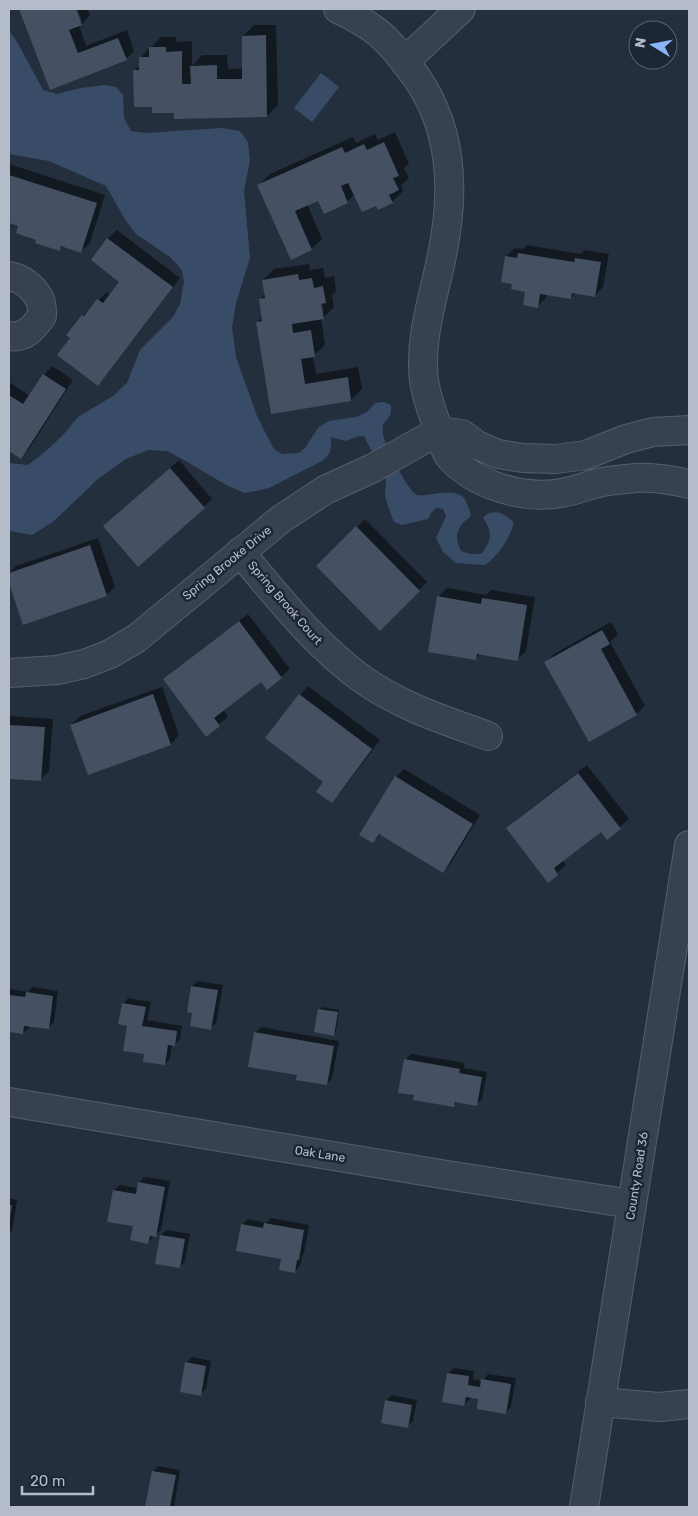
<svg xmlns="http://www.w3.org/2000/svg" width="698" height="1516" font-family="Rubik,sans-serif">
<rect width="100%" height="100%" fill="#242f3e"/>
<g fill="#394c67">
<path d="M9 31 16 40 43 90 57 94 81 88 105 85 116 87 123 95 124 118 131 131 146 133 222 128 240 131 248 142 250 160 244 191 250 258 236 303 232 327 236 357 257 416 265 432 274 449 282 454 299 453 305 448 318 428 329 421 356 417 367 412 375 403 384 402 391 405C392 414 389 418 383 424 383 427 382 432 383 435 385 445 409 493 417 495 422 496 428 495 433 494 441 493 456 491 463 497 467 501 469 510 471 515 469 519 465 520 462 524 455 533 456 541 461 551L470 554H481C492 541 493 531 483 518 493 507 506 514 514 523 509 539 499 555 485 565L456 563 443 552 436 538 446 516 443 509 436 508 431 513 428 519 402 525 394 522 388 506 385 496 386 480 364 436H359L345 441 331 437C331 449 332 453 322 461L269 488 245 493 228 486 184 460 167 451 148 450 126 459 99 478 54 521 32 535 9 531V463L28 465 46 451 63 435 78 417 113 396 127 383 140 350 173 317 180 304 184 282 182 270 170 257 136 234 126 221 106 186 49 161 9 154Z"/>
<polygon points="321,73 339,87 312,122 294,108"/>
</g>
<g fill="#0007" fill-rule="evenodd">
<polygon points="21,9 75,9 79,21 82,21 77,9 87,9 90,15 82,24 79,25 86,46 127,30 134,51 126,59 51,88"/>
<polygon points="254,25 276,25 278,105 267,116 176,111 153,105 134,71 140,65 140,58 161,37 176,37 176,42 192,41 192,66 202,55 227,55 228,69 244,68 243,36"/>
<polygon points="395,132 409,164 404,168 409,178 401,186 403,191 392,202 376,204 355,194 347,202 324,212 318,199 307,204 322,239 311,249 259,185 270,174 353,137 356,143 375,134 378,140"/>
<polygon points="9,164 105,195 90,243 81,251 63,246 60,249 38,239 20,226 9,222"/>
<polygon points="117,230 180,278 106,376 98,385 71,338 83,315 107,292 111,295 121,281 92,260 108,238"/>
<polygon points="527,245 581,254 585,250 609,254 603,287 594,296 576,292 571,298 546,294 546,298 537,306 526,291 514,283 506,256 515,248 523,249"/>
<path d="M309 264 310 270 323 268 325 278 334 276 336 291 332 295 334 307 323 318H321L325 345 313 356 316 374 358 367 362 389 351 400 272 413 257 322 263 317 260 300 265 294 263 280 274 269ZM319 298H321L324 311H321Z"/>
<polygon points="52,366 73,380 29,449 21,457 9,449 9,382 30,396 44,375"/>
<polygon points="179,460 212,499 204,507 113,518"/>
<polygon points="365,519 427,582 380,629 317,566"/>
<polygon points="98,538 115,587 106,595 24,623 9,579 9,573 16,566"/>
<polygon points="447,588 486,595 491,590 535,597 526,651 518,659 481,653 475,659 438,597"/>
<polygon points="248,614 290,669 281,677 261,680 223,710 228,717 206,735 164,679 173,671"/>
<polygon points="611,622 618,634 610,642 645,706 636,714 546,662 554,654"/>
<polygon points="308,686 380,740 340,793 331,801 325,782 267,738 300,695"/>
<polygon points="162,687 179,735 171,744 89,773 71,725 80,716"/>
<polygon points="9,716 53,719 49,771 40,780 9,777"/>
<polygon points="587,765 629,819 607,838 601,830 562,860 566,865 548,881 508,828 516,820"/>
<polygon points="404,769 480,815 451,863 443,872 381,834 373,842 396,777"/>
<polygon points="198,981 223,985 216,1023 210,1028 193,1012 192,986"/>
<polygon points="32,987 58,991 54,1022 48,1028 29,1025 29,1028 23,1033 9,1031 9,989 28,992"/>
<polygon points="128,998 151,1002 147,1020 182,1026 180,1039 174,1045 172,1045 170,1058 165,1064 145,1053 128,1024 123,1004"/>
<polygon points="322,1007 339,1010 336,1032 333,1034 319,1010"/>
<polygon points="261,1027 339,1041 332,1078 327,1084 298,1074 255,1033"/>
<polygon points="411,1054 465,1063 464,1068 487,1072 482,1099 476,1104 458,1101 453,1106 415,1094 406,1059"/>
<polygon points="145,1177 170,1181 161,1230 148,1242 134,1225 114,1190 120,1185 138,1188 139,1182"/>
<polygon points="9,1198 17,1200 12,1230 9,1233"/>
<polygon points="271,1218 309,1225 304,1253 302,1256 300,1266 294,1272 282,1258 242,1225 248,1219 266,1223"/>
<polygon points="167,1230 190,1234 185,1261 180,1267 161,1235"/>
<polygon points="192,1357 211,1361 206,1389 200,1394 186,1363"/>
<polygon points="454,1368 474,1371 473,1379 482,1381 488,1374 516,1378 511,1407 505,1413 480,1398 470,1397 470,1399 464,1404 443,1401 448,1373"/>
<polygon points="392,1395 417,1400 413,1421 407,1426 386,1401"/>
<polygon points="158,1466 180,1470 174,1507 146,1507 153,1472"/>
</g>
<g fill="#455162">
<polygon points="19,9 76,9 82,25 69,30 78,53 118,38 127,60 50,90"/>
<polygon points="266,35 267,117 174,119 174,113 152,113 152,107 134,107 133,70 139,70 139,57 149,57 149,47 166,47 166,52 182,51 182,84 191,84 190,66 217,65 217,79 242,79 242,36"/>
<polygon points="384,142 399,176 393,178 399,190 389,195 393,203 378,210 376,206 362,212 348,183 341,186 348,203 324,214 318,201 295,211 312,250 291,260 257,185 342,147 345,153 364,144 367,150"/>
<polygon points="9,175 97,203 81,253 61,246 60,251 35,243 36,240 16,233 18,226 9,223"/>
<polygon points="107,238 173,287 98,386 57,355 70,338 66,335 82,315 84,316 97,299 103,303 119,282 91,260"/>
<polygon points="518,253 574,262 575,258 601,262 595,297 572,293 571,299 540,294 538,308 523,305 525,292 511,289 512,284 501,282 505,256 517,258"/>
<polygon points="298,274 299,280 312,278 314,288 323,286 326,303 321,304 324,319 292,324 293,333 311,330 315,357 301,359 305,384 348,377 351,401 271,414 256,322 262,321 259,299 265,298 262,280"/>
<polygon points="43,374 66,389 21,459 9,451 9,395 23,404"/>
<polygon points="170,468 205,508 138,567 103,526"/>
<polygon points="356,526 420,591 380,631 316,566"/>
<polygon points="90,545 107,596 23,625 9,583 9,573"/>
<polygon points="437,596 481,604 482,598 527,605 518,661 477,654 476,660 428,652"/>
<polygon points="239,621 282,678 267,690 261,682 214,718 220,726 206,737 163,679"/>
<polygon points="602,630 610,644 601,649 637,715 589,742 544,662"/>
<polygon points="153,694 171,745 88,775 70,725"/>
<polygon points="299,694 372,749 332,803 316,792 323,782 265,738"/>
<polygon points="9,725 45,727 41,781 9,779"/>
<polygon points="578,773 621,829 607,840 601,832 554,868 558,875 548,883 506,828"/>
<polygon points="395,776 473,824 443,873 379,834 373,843 359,835"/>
<polygon points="191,986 218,990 211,1030 190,1026 192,1013 187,1012"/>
<polygon points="26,992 53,996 49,1029 24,1026 23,1034 9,1032 9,995 25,997"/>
<polygon points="122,1003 146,1007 142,1026 177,1031 175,1046 168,1045 165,1065 143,1062 144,1054 123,1051 127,1026 118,1024"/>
<polygon points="318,1009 338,1012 334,1036 314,1032"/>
<polygon points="254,1032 334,1046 327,1085 296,1080 297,1075 248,1067"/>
<polygon points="404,1059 460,1069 459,1073 482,1077 477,1106 455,1102 454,1107 413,1100 414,1095 398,1093"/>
<polygon points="138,1182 165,1187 156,1237 150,1236 148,1244 130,1240 133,1226 107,1222 113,1190 136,1194"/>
<polygon points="9,1205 12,1205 10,1218 9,1218"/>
<polygon points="264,1223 304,1230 299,1260 297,1260 295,1273 279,1270 281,1259 236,1251 241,1224 263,1228"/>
<polygon points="160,1235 185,1239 180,1268 155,1264"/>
<polygon points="185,1362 206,1366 201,1396 180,1392"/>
<polygon points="447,1373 469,1376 468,1385 480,1387 481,1379 511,1384 506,1414 477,1409 478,1399 466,1397 464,1406 442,1402"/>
<polygon points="385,1400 412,1405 408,1428 381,1423"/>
<polygon points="152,1471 176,1475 170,1507 145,1507"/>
</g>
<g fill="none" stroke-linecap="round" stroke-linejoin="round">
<g stroke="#565f6c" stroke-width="30">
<g id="minor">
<polyline points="405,61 461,9"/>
<path d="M9 276C22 278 34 287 40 300 42 304 42 311 42 316 34 327 25 339 9 336"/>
<path d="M689 430 653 432 626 439 586 455 556 459 523 458 498 454 477 445 462 434 439 431C442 439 444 449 449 456 474 485 524 500 561 493 575 491 588 485 602 482 613 480 625 479 636 478 654 477 672 480 689 484"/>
<path d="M240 552C278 597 314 644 362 679 400 706 444 720 488 736"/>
<path d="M9 673 57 670 84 664 110 654 137 638 281 519 325 490 373 468 439 431C433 414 426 397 424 380 419 340 433 299 441 260 456 191 454 123 408 66 400 56 393 46 383 37 370 25 354 17 338 9"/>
<polyline points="9,1102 453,1176 632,1204"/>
<polyline points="600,1402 659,1407 689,1404"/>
<polyline points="584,1507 689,845"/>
</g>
</g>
<use href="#minor" stroke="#38414e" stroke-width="28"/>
</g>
<g text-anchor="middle" stroke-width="5" stroke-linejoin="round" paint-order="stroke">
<g font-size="12" fill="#b4bcc9" stroke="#1d2633">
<text transform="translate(227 563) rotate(-39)" y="4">Spring Brooke Drive</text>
<text transform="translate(285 603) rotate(49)" y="4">Spring Brook Court</text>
<text transform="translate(320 1154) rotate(9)" y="4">Oak Lane</text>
<text transform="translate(637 1176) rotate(-81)" y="4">County Road 36</text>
</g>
</g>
<rect width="698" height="1516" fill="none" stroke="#b4bcc9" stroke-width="20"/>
<g transform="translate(653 45) rotate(280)"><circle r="24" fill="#1d2633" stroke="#59626f"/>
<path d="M0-4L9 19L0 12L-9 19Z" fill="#8ab4f8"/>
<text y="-8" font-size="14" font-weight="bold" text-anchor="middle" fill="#b4bcc9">N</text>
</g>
<path d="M22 1486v8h71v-8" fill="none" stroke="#b4bcc9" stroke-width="2.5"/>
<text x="30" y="1486" font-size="15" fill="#b4bcc9" stroke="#1d2633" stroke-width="4" paint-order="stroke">20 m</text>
</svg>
